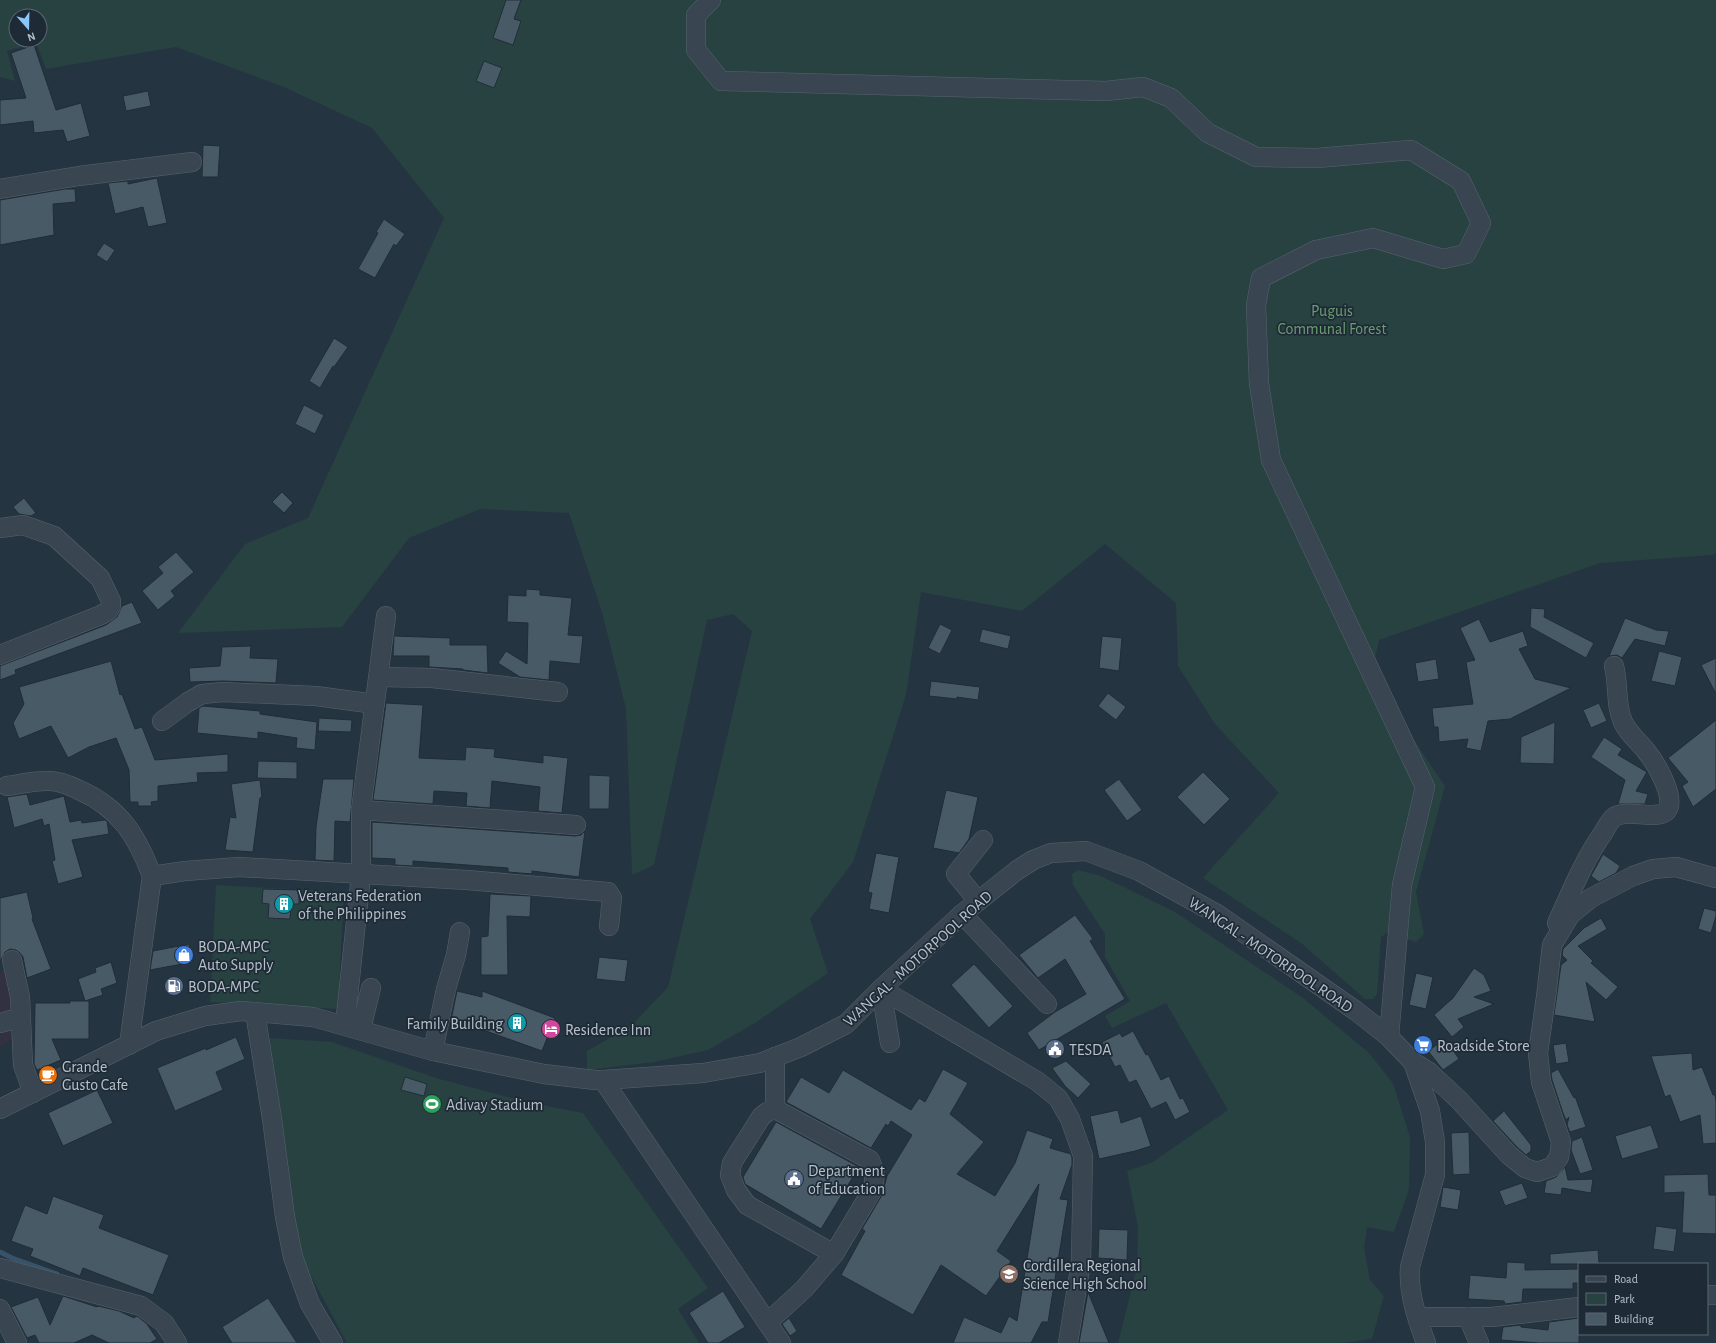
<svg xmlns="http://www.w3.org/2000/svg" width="1716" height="1343" font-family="'Alegreya Sans',sans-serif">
<rect width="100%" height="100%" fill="#253441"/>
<polygon fill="#313141" points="9,968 15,1038 0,1047 0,972"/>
<g fill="#274241" fill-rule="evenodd">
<path d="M0 0H1716V553L1712 555 1600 563 1379 640 1371 676 1445 786 1416 892 1424 934 1416 942 1387 933 1381 937 1377 994 1373 999H1365L1301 943 1203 878 1279 793 1215 724 1178 666 1176 603 1105 544 1022 611 921 592 906 695 853 862 810 919 828 973 755 1023 708 1050 654 1062 587 1070V1051L632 1025 668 987 752 631 733 614 707 620 654 865 632 875 626 709 602 612 569 513 480 509 409 538 342 627 178 633 245 544 308 518 444 218 372 128 286 88 176 47 46 69 36 43 7 51 15 81 0 77ZM16 16H40V40H16Z"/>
<polygon points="1078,870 1101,876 1175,912 1303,998 1368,1052 1393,1083 1410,1137 1409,1189 1394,1232 1367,1227 1364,1248 1370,1280 1384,1296 1372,1339 1342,1343 1118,1343 1137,1267 1138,1227 1127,1171 1151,1163 1228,1110 1166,1003 1112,1028 1105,1016 1130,1001 1105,957 1105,934 1073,885 1072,874"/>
<polygon points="216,885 344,892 338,1009 210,1002"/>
<polygon points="270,1038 332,1042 436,1078 527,1102 583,1113 708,1288 678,1309 699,1343 347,1343 296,1248 276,1142"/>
</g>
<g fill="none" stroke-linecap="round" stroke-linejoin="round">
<polyline stroke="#385369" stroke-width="5" points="0,1252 12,1258 57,1274"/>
</g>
<g fill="#495a67" stroke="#202d38">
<polygon points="506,0 521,0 514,19 521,21 513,45 493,38"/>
<polygon points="34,45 56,110 81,103 90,136 67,142 63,130 34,133 33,121 0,125 0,100 26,98 11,53"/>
<polygon points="484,61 502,68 494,88 476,81"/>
<polygon points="148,91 151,106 126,111 123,96"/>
<polygon points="203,145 220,146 218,177 202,177"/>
<polygon points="157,178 167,223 148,227 143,207 115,214 108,183 128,181 128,184"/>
<polygon points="65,189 75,189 76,202 53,204 54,235 0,245 0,200"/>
<polygon points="384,219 405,234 396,246 394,244 375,278 358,269 378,233 376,232"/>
<polygon points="104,243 115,250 107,262 96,255"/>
<polygon points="334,338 348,347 334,367 333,366 320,388 309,381"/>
<polygon points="304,405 324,415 315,434 295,424"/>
<polygon points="282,492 293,503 284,513 272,502"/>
<polygon points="24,498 36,513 31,516 19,514 13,507"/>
<polygon points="176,552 194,572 171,591 175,596 158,610 142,591 163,573 158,567"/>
<polygon points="526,589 540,590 540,595 572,598 568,635 583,636 580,664 550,661 549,680 520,677 498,663 506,651 527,664 528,623 507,622 508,595 526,596"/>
<polygon points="132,602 142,623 15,670 16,674 0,680 0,666 106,625 117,617 122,606"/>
<polygon points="1531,608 1545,609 1544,617 1594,643 1586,658 1530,627"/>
<polygon points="1625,618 1656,630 1669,631 1665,646 1635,639 1622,658 1617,655 1609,656"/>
<polygon points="1479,619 1490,642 1523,631 1528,646 1519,649 1535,679 1571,688 1510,719 1488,721 1481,751 1466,748 1468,739 1439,742 1438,727 1434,727 1432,708 1473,704 1466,662 1475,660 1460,628"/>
<polygon points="940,624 952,630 940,654 928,648"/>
<polygon points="982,629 1011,636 1008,649 979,642"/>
<polygon points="394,636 450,638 450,645 487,645 488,673 463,670 463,669 429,667 429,656 393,656"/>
<polygon points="1102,636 1122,638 1119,671 1099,668"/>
<polygon points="251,646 250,658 278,659 276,683 223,681 190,682 189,668 220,666 222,647"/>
<polygon points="1659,651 1682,657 1675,686 1651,681"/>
<polygon points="1716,658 1716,694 1701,665"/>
<polygon points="1436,659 1439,679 1418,682 1415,663"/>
<polygon points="111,661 120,695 122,694 135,729 142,727 155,760 228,754 228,772 197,773 198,782 158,786 158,801 151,802 152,806 138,806 138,802 130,802 129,770 116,738 89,747 68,758 51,726 19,739 13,723 24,704 19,687"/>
<polygon points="931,681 980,687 978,700 957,697 957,699 929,696"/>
<polygon points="1108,693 1126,707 1116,720 1098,706"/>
<polygon points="386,703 423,705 419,758 465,760 466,747 495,749 494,757 543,763 543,755 568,758 562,813 538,811 540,787 492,781 490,808 466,806 467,793 434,791 433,804 373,800"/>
<polygon points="1599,703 1607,721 1591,728 1583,710"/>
<polygon points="203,706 260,711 260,714 317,722 315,750 296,748 297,738 258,732 258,739 197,733 199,708"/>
<polygon points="319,718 352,720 351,732 318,731"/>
<polygon points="1716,720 1716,789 1693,807 1682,786 1688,782 1668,758"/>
<polygon points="1555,722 1554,764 1520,763 1521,737"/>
<polygon points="1604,737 1622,749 1618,755 1647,772 1636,791 1648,794 1645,804 1618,804 1625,780 1591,757"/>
<polygon points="258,761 297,762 297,779 257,778"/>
<polygon points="1203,772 1230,799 1204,825 1177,797"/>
<polygon points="589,775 610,776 609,809 589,809"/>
<polygon points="323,779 354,779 350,822 335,821 334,861 315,860 316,827"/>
<polygon points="1119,779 1142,810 1127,821 1104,790"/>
<polygon points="260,780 262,797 260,798 253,852 225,850 230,817 236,818 231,784"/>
<polygon points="946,790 978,797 969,839 959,853 933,848"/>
<polygon points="27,794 30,805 64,796 70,822 81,820 82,823 105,820 107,821 109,834 72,840 83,877 58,884 52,861 55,860 49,824 44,826 42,819 14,828 7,797"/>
<polygon points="372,822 575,836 581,835 585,831 579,877 532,871 532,874 508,872 508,868 413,861 413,866 395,865 395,859 372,858"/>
<polygon points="876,853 899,857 889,913 869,909 872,893 868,892"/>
<polygon points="1603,854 1620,866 1616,873 1599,882 1591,876"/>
<polygon points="263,889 299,890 299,904 291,904 290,919 268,918 269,904 262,903"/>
<polygon points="27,892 33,918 32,919 51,969 27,978 23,957 20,953 16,950 10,949 5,952 0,962 0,898"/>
<polygon points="490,894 531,896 530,917 507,916 508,975 481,975 481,937 488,936"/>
<polygon points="1704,908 1716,911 1716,916 1711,933 1698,929"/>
<polygon points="1075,915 1093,939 1090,941 1125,999 1039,1050 1027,1033 1055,1012 1086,994 1065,959 1038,978 1019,955"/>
<polygon points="1601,918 1607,929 1578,946 1593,961 1591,963 1618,987 1606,1000 1586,982 1595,1022 1554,1015 1561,965 1567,960 1562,955 1563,949 1584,928"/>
<polygon points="189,944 193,962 150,970 153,951"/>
<polygon points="599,957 628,960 625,982 596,979"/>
<polygon points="111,962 117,983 101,989 103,995 85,1001 78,979 96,972 95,968"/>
<polygon points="974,964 1013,1006 989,1028 951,985"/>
<polygon points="1474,968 1484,975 1491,991 1474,997 1494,1004 1458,1019 1464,1027 1452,1037 1434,1015 1453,998"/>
<polygon points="1416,973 1433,977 1426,1009 1409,1005"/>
<polygon points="457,991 482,997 482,991 555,1018 542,1051 486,1031 451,1020"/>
<polygon points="70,1001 89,1001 89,1039 52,1039 61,1060 37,1070 34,1064 35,1003 70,1003"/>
<polygon points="1133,1031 1146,1055 1148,1054 1161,1080 1169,1076 1180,1099 1183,1098 1190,1112 1175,1120 1166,1102 1151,1109 1136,1080 1129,1083 1120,1065 1115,1067 1102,1042 1120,1033 1122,1037"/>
<polygon points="236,1037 245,1059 216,1072 223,1090 175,1111 157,1068 206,1048 206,1050"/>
<polygon points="1445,1039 1459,1059 1443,1070 1428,1051"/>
<polygon points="1566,1043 1569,1062 1556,1064 1553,1045"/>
<polygon points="1692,1053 1693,1070 1702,1067 1713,1095 1715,1095 1716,1102 1716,1143 1703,1144 1700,1115 1680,1122 1670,1095 1665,1097 1651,1056"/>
<polygon points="1066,1061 1091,1084 1078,1098 1065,1086 1052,1068"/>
<polygon points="943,1069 968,1083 950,1114 984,1142 957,1174 995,1196 1015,1163 1027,1130 1053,1139 1050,1148 1071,1154 1072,1158 1072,1165 1060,1199 1068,1200 1048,1322 1042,1322 1031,1343 953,1343 964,1317 1001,1333 1009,1316 1017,1321 1039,1184 997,1251 1011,1261 986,1296 941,1265 913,1315 841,1275 865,1231 862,1229 882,1195 887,1176 912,1135 891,1121 888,1126 886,1124 871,1148 786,1102 801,1077 829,1093 843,1070 911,1110 919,1098 925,1102"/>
<polygon points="1558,1069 1574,1098 1575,1096 1586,1127 1570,1132 1567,1125 1569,1117 1566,1120 1563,1113 1552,1080 1551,1073"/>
<polygon points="405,1077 427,1084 424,1096 401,1090"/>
<polygon points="97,1090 113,1123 63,1146 48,1113"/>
<polygon points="1118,1110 1121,1123 1141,1116 1151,1146 1135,1151 1099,1159 1090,1116"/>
<polygon points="1504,1111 1531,1145 1531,1151 1526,1155 1517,1147 1493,1121"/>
<polygon points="776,1122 859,1167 821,1229 745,1184 743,1177"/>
<polygon points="1651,1125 1659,1148 1622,1159 1615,1136"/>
<polygon points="1469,1132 1470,1174 1453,1175 1451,1133"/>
<polygon points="1582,1137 1593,1170 1580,1174 1571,1150 1572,1141"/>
<polygon points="1565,1167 1568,1180 1593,1179 1591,1193 1562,1188 1561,1195 1544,1193 1546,1181 1556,1177"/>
<polygon points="1708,1174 1709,1195 1716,1195 1716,1234 1682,1233 1684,1192 1664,1193 1664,1175"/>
<polygon points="1522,1183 1528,1198 1505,1206 1499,1191"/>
<polygon points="1443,1187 1461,1190 1458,1210 1440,1207"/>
<polygon points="53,1196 104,1215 99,1228 169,1255 153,1295 83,1268 80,1276 30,1256 33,1249 11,1241 25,1205 47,1214"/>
<polygon points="1656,1226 1677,1229 1674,1252 1653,1249"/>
<polygon points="1099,1229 1128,1230 1127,1260 1098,1258"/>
<polygon points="1598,1250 1599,1264 1550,1264 1550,1254"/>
<polygon points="1507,1262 1525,1263 1525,1270 1579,1269 1579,1283 1573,1283 1573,1289 1523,1289 1522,1302 1505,1304 1504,1301 1468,1299 1470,1275 1506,1278"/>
<polygon points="723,1291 745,1327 719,1343 708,1343 689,1313"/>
<polygon points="1088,1292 1109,1343 1079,1343"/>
<polygon points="63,1296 97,1307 98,1306 119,1311 134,1318 137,1316 147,1324 157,1339 150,1343 109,1343 92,1335 74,1343 39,1343 35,1335 27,1338 11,1307 38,1297 50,1325"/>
<polygon points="268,1298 297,1343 232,1343 222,1327"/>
<polygon points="789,1318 797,1331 790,1336 782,1324"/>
<polygon points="1579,1318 1579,1343 1539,1343 1501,1340 1503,1327 1521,1325 1521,1327 1548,1330 1549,1322"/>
</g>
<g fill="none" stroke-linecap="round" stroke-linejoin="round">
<g stroke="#57646e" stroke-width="20">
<g id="minor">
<polyline points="711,0 696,15 696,50 721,81 1106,91 1143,87 1171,98 1208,133 1256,157 1317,158 1411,150 1461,181 1481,223 1466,254 1443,259 1373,238 1316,250 1261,278 1256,305 1259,384 1271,460 1425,787 1402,885 1389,1037"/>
<polyline points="0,189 79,176 192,162"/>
<polyline points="0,528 23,525 54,536 100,578 111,601 111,606 108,611 101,615 0,655"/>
<polyline points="379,677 432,678 558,692"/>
<polyline points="162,721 188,702 202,694 223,692 316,696 375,704"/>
<path d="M7 786C21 784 36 780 50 781 59 781 71 786 79 790 120 808 137 836 152 876L185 871 239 867 467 880 608 892 612 898 609 926"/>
<polyline points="361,810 576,825"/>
<polyline points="978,901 956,874 983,840"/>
<polyline points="962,914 1047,1004"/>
<path d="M1557 923C1571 892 1584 860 1603 833 1606 828 1609 822 1613 818 1628 806 1664 825 1669 806 1672 791 1656 763 1646 751 1639 742 1628 733 1623 722 1615 704 1619 685 1614 666"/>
<polyline points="12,960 20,997 23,1065 33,1093"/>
<polyline points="881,989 1037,1081 1058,1098 1070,1119 1083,1156 1081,1262 1068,1343"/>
<polyline points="881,989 890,1043"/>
<polyline points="255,1012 272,1119 285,1217 293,1257 310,1304 333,1343"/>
<polyline points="0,1023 11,1020"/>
<polyline points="345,1025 361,875 361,810 386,616"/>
<polyline points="361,1029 371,988"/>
<polyline points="129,1045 152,876"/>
<polyline points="433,1051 446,989 456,955 460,932"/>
<polyline points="775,1057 775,1109"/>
<polyline points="1413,1062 1429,1072 1459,1100 1509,1155 1525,1168 1537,1172 1552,1167 1559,1157 1561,1142 1541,1082 1538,1053 1546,997 1552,945 1570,915 1591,898 1633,876 1653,869 1676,867 1716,878"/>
<polyline points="603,1080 781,1343"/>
<path d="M0 1109 156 1031 205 1016 241 1011 313 1017 433 1051 544 1074 595 1080H603L703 1073 760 1063 801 1047 846 1024 881 989 962 914 1016 871 1033 860 1051 853 1086 851 1139 871 1217 914 1356 1011 1389 1037 1413 1062 1430 1111 1435 1142V1175L1410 1267C1408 1292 1417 1319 1426 1343"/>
<polyline points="0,1268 141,1306 164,1323 177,1343"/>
<polyline points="1707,1295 1716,1295"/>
<polyline points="0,1309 17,1343"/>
<polyline points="1418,1317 1492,1317 1579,1307"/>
<polyline points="1468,1317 1479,1343"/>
<polyline points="768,1322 804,1289 834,1254 873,1189 875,1173 870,1160 775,1109 767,1112 761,1117 732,1163 730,1175 736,1190 747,1205 834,1254"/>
</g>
</g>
<use href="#minor" stroke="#394651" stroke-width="19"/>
</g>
<defs>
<g id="building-disc" transform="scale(1)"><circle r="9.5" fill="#0f9aa8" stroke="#1e2b36"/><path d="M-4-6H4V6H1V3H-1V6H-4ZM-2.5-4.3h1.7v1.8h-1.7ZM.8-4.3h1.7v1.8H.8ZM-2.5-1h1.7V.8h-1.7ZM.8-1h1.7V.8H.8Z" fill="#fff"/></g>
<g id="shop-disc" transform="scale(1)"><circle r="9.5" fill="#3f7fe0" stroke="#1e2b36"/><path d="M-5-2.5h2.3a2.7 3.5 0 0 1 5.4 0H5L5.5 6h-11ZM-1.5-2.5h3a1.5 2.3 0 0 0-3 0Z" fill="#fff"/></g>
<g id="fuel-disc" transform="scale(1)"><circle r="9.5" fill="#5c6f8a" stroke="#1e2b36"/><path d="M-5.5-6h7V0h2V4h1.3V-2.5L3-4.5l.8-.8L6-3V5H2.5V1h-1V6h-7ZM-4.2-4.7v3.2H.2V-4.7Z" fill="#fff"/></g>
<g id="hotel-disc" transform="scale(1)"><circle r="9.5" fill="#d1479c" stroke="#1e2b36"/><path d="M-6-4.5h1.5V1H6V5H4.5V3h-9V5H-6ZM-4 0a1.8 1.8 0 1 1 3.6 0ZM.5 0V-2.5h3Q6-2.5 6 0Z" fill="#fff"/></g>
<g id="supermarket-disc" transform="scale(1)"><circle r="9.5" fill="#3f7fe0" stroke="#1e2b36"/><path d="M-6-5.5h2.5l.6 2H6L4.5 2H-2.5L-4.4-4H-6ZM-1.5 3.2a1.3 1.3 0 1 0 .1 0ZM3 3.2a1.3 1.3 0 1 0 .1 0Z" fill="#fff"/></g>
<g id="civic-disc" transform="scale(1)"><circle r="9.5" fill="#5c6f8a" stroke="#1e2b36"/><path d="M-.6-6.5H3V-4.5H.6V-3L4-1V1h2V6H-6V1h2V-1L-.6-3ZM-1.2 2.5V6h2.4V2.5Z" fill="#fff"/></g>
<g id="cafe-disc" transform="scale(1)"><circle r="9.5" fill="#e8710a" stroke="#1e2b36"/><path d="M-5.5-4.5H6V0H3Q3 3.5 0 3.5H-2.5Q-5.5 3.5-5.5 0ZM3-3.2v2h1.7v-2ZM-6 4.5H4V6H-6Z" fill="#fff"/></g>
<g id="stadium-disc" transform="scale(1)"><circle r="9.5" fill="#2e9e5b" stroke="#1e2b36"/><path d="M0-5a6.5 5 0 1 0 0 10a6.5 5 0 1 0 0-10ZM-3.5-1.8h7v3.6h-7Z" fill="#fff"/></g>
<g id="school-disc" transform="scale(1)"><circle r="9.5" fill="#8d6e63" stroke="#1e2b36"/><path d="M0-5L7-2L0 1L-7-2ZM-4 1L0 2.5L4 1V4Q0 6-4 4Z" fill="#fff"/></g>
</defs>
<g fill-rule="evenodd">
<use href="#building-disc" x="284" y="904"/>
<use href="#shop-disc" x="184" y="955"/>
<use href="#fuel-disc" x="174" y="986"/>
<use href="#building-disc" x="517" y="1023"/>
<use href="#hotel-disc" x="551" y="1029"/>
<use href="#supermarket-disc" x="1423" y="1045"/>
<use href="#civic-disc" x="1055" y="1049"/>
<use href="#cafe-disc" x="48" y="1075"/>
<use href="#stadium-disc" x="432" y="1104"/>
<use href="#civic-disc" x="794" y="1179"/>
<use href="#school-disc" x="1009" y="1274"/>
</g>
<g text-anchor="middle" stroke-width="3.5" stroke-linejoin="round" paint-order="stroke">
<g font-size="16" fill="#6c9d71" stroke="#1e2b36">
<text x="1332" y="316">Puguis<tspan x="1332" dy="18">Communal Forest</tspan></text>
</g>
<g font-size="16" fill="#b6c1cb" stroke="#1e2b36" text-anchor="start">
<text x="298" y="901">Veterans Federation<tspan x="298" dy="18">of the Philippines</tspan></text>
<text x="198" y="952">BODA-MPC<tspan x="198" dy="18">Auto Supply</tspan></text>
<text x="188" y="992">BODA-MPC</text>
<text x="503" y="1029" text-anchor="end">Family Building</text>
<text x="565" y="1035">Residence Inn</text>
<text x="1437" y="1051">Roadside Store</text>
<text x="1069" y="1055">TESDA</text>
<text x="62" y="1072">Grande<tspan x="62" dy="18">Gusto Cafe</tspan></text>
<text x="446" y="1110">Adivay Stadium</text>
<text x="808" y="1176">Department<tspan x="808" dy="18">of Education</tspan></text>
<text x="1023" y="1271">Cordillera Regional<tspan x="1023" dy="18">Science High School</tspan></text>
</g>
<g font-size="16" fill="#b6c1cb" stroke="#1e2b36">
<text transform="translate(1271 954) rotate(34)" y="6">WANGAL - MOTORPOOL ROAD</text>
<text transform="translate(917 958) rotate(-42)" y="6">WANGAL - MOTORPOOL ROAD</text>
</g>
</g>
<rect x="1578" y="1263" width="130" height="72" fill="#1e2b36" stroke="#5b6772"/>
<rect x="1586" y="1276" width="20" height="6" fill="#394651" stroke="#5b6772"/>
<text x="1614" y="1283" font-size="12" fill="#b6c1cb">Road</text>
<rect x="1586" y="1293" width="20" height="12" fill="#274241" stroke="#5b6772"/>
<text x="1614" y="1303" font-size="12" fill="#b6c1cb">Park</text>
<rect x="1586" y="1313" width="20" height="12" fill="#495a67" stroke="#5b6772"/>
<text x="1614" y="1323" font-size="12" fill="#b6c1cb">Building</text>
<g transform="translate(28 28) rotate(160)"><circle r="19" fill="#1e2b36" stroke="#5b6772"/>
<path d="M0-3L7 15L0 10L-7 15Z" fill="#8bc5fb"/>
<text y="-6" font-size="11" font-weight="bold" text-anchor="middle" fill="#b6c1cb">N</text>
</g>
</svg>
